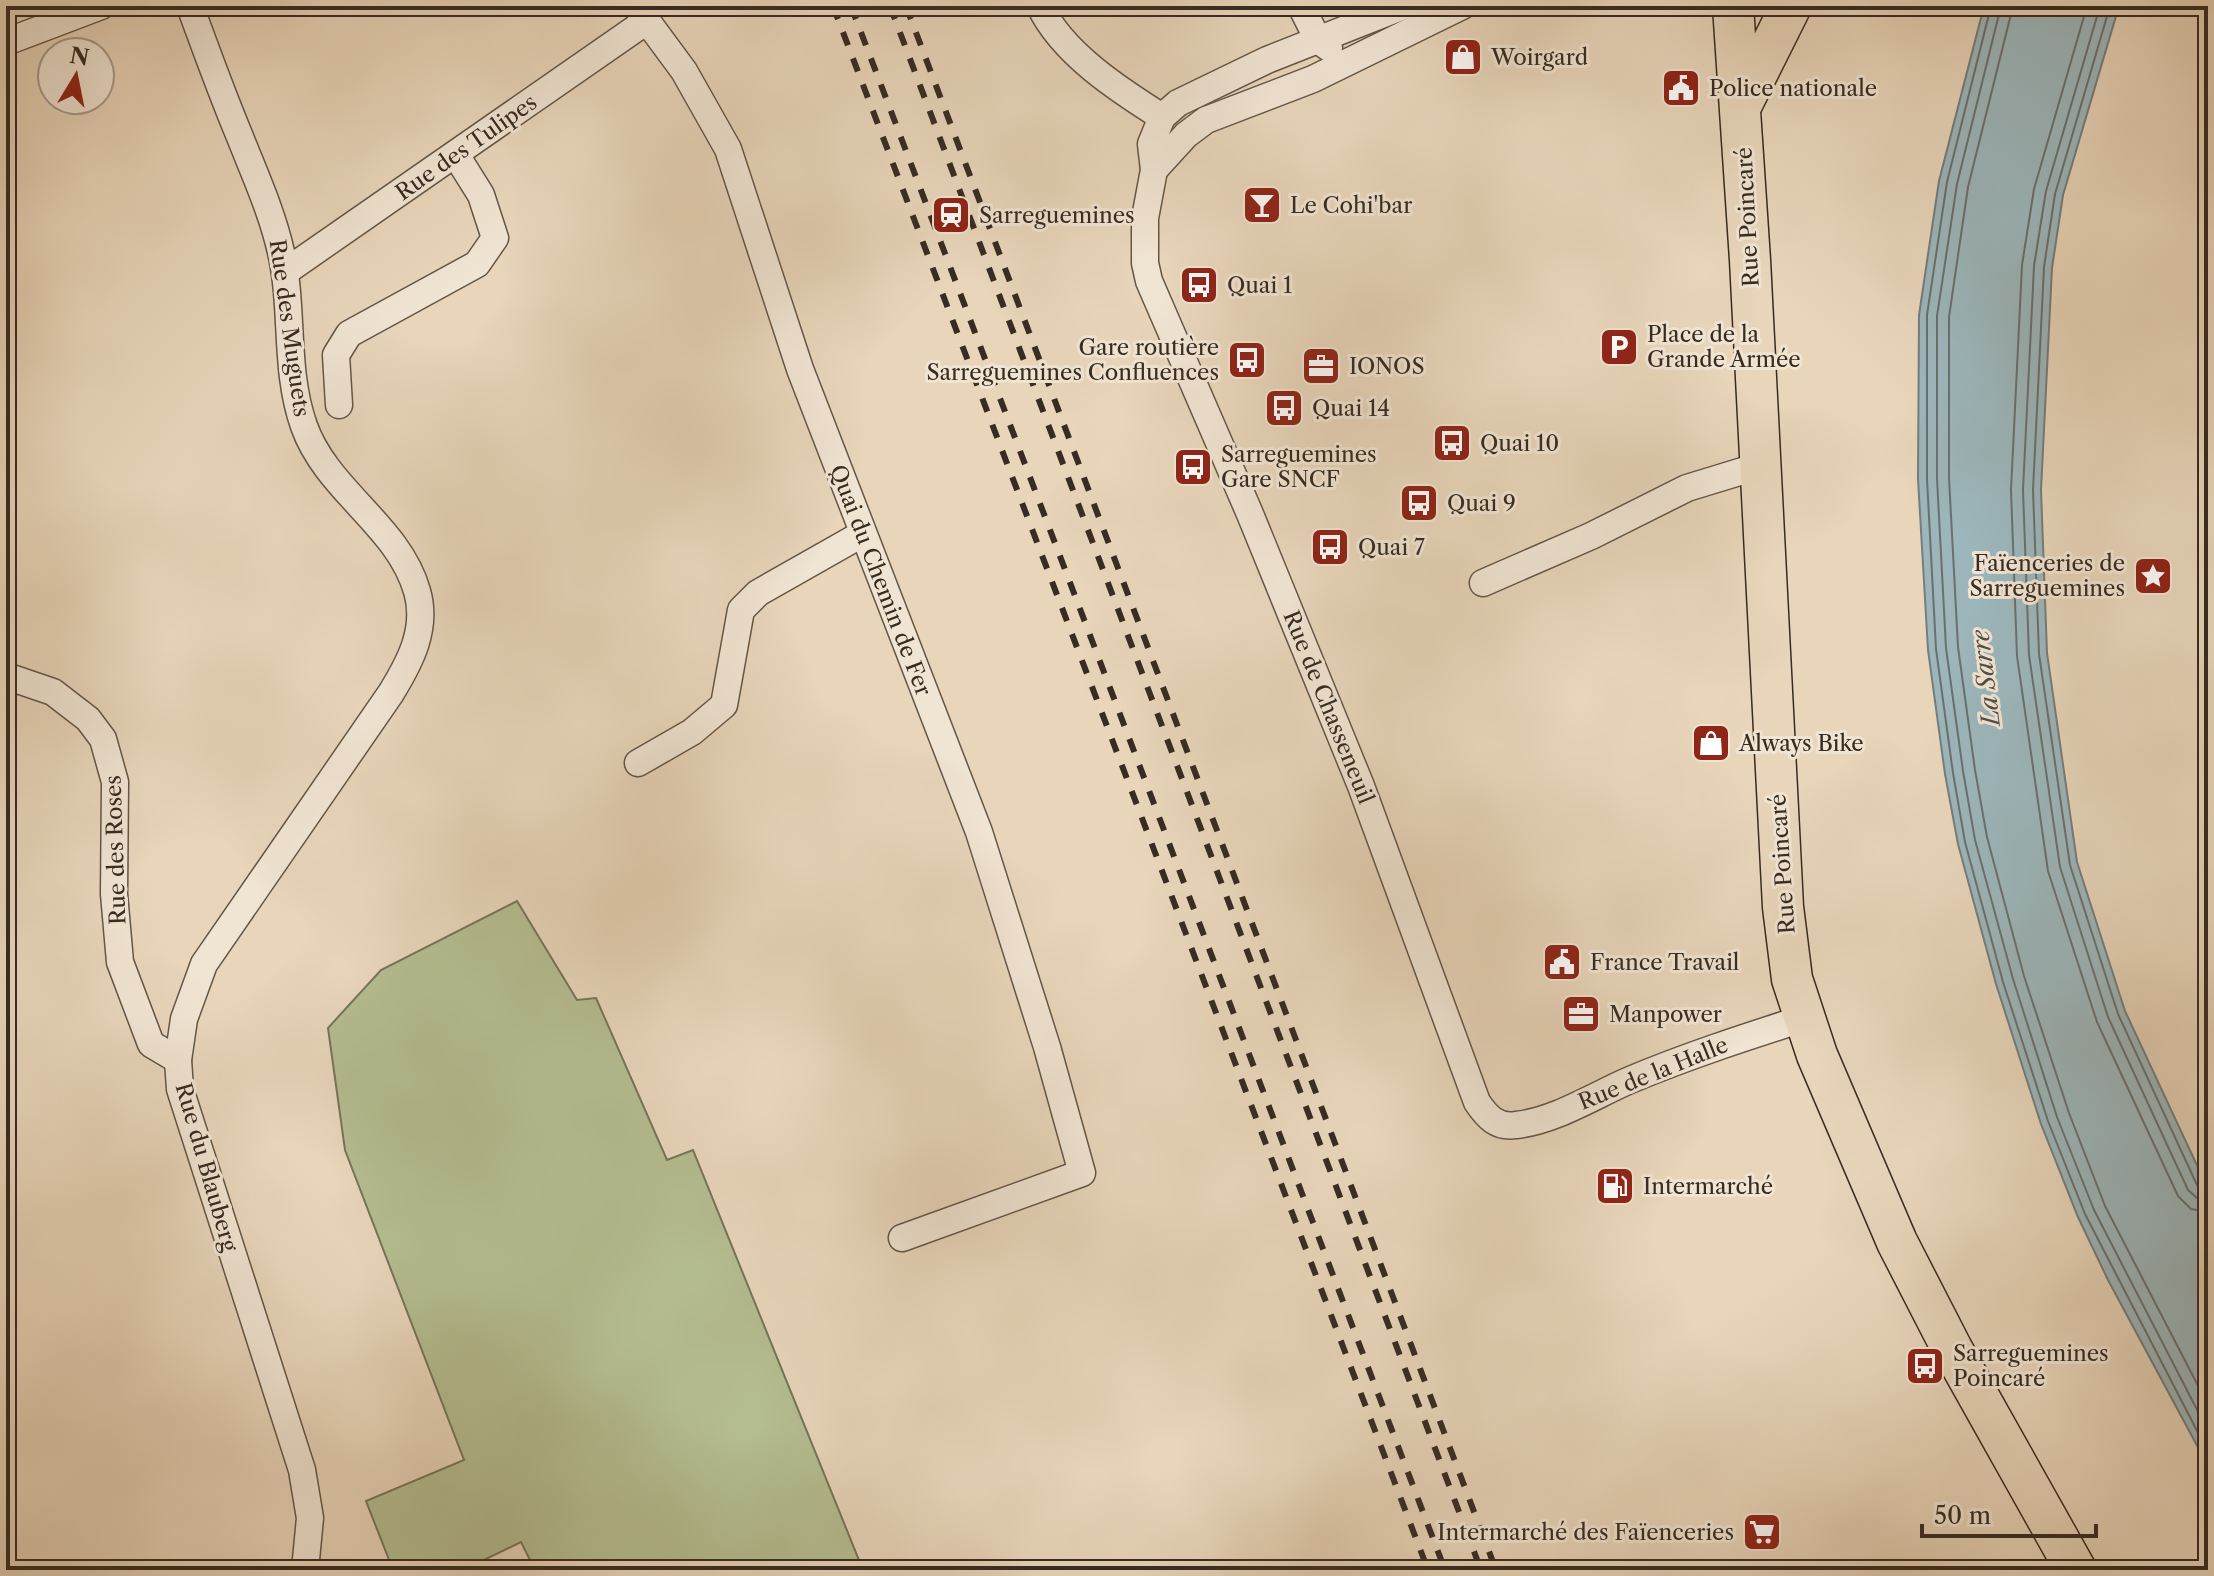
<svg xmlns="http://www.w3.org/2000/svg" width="2214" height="1576" font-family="'Libre Caslon Text',serif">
<rect width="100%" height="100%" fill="#e8d5ba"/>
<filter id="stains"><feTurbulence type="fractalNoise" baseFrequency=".0025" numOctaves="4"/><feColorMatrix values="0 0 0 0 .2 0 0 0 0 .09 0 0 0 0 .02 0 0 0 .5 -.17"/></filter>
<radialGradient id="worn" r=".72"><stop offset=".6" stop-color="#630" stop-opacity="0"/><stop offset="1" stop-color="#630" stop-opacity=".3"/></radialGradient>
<polygon fill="#b4bd91" stroke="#76745a" stroke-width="2" points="517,901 577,1000 596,998 667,1160 693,1150 863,1570 535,1570 521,1542 463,1570 393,1570 366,1501 464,1460 345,1150 328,1028 381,970"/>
<polygon fill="#9cb6bb" stroke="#747e7e" stroke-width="2" points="1984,6 2119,6 2063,195 2052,268 2041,490 2047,653 2077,862 2125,1011 2208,1189 2208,1466 2108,1280 2078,1217 2041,1124 1996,984 1958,844 1945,774 1928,650 1918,479 1919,315 1939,181"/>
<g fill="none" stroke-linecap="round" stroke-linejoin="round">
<g stroke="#6a706e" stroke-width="2">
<polyline points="1991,6 1947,182 1927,315 1927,479 1936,649 1953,773 1965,842 2003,982 2048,1121 2085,1214 2208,1452"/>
<polyline points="2001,6 1957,184 1937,316 1937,479 1946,648 1963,771 1975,840 2013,979 2057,1117 2094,1210 2208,1431"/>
<polyline points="2013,6 1968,187 1949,317 1949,478 1958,647 1975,770 1987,837 2024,976 2069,1113 2105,1206 2208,1405"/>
<polyline points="2087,6 2034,189 2022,265 2011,490 2017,656 2048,871 2097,1022 2178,1196 2191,1209 2208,1212"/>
<polyline points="2100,6 2046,191 2034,266 2023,490 2029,655 2060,867 2108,1017 2188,1190 2197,1198 2208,1200"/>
<polyline points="2110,6 2055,194 2044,267 2033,490 2039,654 2070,865 2118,1014 2197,1185 2208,1190"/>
</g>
<g stroke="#635648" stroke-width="29">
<g id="minor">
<path d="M190 6C206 50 222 94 240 137 255 175 272 212 281 252 294 309 284 370 304 426 327 491 398 525 417 591 428 629 410 662 391 693L204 964 184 1019 178 1060 180 1089 302 1470 310 1518 305 1570"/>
<polyline points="636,6 684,71 728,149 800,369 979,832 1047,1047 1082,1173 902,1238"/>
<path d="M1040 6C1062 53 1119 90 1162 117"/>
<polyline points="1301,6 1318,40 1329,48"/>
<path d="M1404 6 1267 60 1178 103 1162 117 1151 144 1154 170 1145 218V263L1149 281 1250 514 1361 786 1477 1102C1487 1117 1497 1128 1516 1125 1555 1121 1595 1095 1630 1080 1687 1056 1746 1037 1805 1018"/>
<polyline points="6,42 101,6"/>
<polyline points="1154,170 1186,135 1206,120 1313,79 1462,6"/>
<polyline points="285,272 645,22"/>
<polyline points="339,405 336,355 349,334 477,264 495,238 481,195 456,155"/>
<polyline points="1483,583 1591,536 1687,488 1759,466"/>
<polyline points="6,676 53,692 88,719 103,739 115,782 114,894 120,962 151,1044 178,1060"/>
<polyline points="638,763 692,732 724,705 741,610 758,593 862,534"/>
</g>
</g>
<g stroke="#372b22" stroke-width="43">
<g id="primary">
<polyline points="1733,6 1750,260 1783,907 1792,979 1817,1055 1897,1242 1952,1349 2076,1570"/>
<polyline points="1743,102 1791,6"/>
</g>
</g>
<use href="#minor" stroke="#f0e4d2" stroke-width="26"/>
<use href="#primary" stroke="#e8d5ba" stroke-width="40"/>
<g stroke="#372b22" stroke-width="6" stroke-dasharray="14 14" stroke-linecap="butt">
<polyline points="833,6 1428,1570"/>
<polyline points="851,6 1445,1570"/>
<polyline points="890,6 1481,1570"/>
<polyline points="906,6 1496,1570"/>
</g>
</g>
<defs>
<g id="shop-square" transform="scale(2)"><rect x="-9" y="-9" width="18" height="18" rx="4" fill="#8f2418" stroke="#f0e4d2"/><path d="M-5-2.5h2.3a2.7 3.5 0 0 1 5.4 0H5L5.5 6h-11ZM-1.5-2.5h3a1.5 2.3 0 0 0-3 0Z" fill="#fff"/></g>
<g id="civic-square" transform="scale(2)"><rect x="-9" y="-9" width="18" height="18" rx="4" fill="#8f2418" stroke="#f0e4d2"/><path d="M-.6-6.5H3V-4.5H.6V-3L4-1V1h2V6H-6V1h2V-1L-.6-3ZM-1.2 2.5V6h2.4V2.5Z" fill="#fff"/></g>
<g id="bar-square" transform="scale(2)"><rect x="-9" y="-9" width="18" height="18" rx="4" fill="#8f2418" stroke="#f0e4d2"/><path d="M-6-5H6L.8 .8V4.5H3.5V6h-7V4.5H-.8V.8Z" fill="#fff"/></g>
<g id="station-square" transform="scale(2)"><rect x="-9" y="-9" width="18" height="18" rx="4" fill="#8f2418" stroke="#f0e4d2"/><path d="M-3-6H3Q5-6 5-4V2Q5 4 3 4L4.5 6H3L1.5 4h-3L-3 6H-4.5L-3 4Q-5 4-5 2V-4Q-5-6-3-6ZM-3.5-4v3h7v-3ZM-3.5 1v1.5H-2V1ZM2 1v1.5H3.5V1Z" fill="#fff"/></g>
<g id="bus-square" transform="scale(2)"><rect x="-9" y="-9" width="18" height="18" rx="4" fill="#8f2418" stroke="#f0e4d2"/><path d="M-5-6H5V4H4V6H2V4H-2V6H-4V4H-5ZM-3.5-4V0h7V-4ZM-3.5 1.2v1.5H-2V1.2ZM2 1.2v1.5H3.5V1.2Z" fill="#fff"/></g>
<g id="parking-square" transform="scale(2)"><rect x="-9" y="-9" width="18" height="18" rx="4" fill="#8f2418" stroke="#f0e4d2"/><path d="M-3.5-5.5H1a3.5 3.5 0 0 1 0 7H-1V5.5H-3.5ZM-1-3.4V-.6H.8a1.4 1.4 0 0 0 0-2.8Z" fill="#fff"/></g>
<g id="office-square" transform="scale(2)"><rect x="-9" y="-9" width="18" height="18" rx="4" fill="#8f2418" stroke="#f0e4d2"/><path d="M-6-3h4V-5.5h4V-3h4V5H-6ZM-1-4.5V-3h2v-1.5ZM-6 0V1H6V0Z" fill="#fff"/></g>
<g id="sight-square" transform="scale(2)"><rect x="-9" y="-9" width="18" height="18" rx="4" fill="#8f2418" stroke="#f0e4d2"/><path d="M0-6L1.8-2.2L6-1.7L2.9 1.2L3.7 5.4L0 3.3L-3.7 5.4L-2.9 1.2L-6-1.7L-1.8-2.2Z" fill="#fff"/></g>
<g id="fuel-square" transform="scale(2)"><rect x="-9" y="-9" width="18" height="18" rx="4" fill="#8f2418" stroke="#f0e4d2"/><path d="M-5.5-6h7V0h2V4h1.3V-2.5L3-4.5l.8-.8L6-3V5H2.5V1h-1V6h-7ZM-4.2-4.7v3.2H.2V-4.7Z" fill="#fff"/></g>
<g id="supermarket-square" transform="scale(2)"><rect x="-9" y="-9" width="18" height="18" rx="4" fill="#8f2418" stroke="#f0e4d2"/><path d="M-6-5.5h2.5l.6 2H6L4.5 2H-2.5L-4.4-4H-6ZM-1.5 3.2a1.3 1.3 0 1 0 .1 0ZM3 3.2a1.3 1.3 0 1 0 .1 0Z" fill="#fff"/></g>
</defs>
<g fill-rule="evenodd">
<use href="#shop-square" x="1463" y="57"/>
<use href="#civic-square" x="1681" y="88"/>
<use href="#bar-square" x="1262" y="205"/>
<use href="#station-square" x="951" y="215"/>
<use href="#bus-square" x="1199" y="285"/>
<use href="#parking-square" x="1619" y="347"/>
<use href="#bus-square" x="1247" y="360"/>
<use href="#office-square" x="1321" y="366"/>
<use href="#bus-square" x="1284" y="408"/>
<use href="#bus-square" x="1452" y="443"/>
<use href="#bus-square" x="1193" y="467"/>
<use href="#bus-square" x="1419" y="503"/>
<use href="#bus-square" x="1330" y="547"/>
<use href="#sight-square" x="2153" y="576"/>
<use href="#shop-square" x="1711" y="743"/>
<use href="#civic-square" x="1562" y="962"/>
<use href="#office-square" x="1581" y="1014"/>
<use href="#fuel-square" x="1615" y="1186"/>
<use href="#bus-square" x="1925" y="1366"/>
<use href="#supermarket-square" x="1762" y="1532"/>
</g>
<g text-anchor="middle" stroke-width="6" stroke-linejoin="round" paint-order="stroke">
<g font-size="22" fill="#372b22" stroke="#f0e4d2" text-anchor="start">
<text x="1491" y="65">Woirgard</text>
<text x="1709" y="96">Police nationale</text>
<text x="1290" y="213">Le Cohi'bar</text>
<text x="979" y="223">Sarreguemines</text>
<text x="1227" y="293">Quai 1</text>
<text x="1647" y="342">Place de la<tspan x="1647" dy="25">Grande Armée</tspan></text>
<text x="1219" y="355" text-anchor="end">Gare routière<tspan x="1219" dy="25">Sarreguemines Confluences</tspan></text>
<text x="1349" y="374">IONOS</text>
<text x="1312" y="416">Quai 14</text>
<text x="1480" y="451">Quai 10</text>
<text x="1221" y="462">Sarreguemines<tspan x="1221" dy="25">Gare SNCF</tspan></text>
<text x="1447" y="511">Quai 9</text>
<text x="1358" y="555">Quai 7</text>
<text x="2125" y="571" text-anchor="end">Faïenceries de<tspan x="2125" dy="25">Sarreguemines</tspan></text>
<text x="1739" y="751">Always Bike</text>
<text x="1590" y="970">France Travail</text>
<text x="1609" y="1022">Manpower</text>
<text x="1643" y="1194">Intermarché</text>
<text x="1953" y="1361">Sarreguemines<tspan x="1953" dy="25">Poincaré</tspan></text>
<text x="1734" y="1540" text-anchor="end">Intermarché des Faïenceries</text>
</g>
<g font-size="22" fill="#372b22" stroke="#f0e4d2">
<text transform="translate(466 147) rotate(-35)" y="8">Rue des Tulipes</text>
<text transform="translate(1747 217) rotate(-93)" y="8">Rue Poincaré</text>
<text transform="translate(290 328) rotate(82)" y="8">Rue des Muguets</text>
<text transform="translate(881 580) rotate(69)" y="8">Quai du Chemin de Fer</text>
<text transform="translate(1329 707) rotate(68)" y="8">Rue de Chasseneuil</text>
<text transform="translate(115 850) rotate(-92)" y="8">Rue des Roses</text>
<text transform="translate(1782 864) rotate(-94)" y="8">Rue Poincaré</text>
<text transform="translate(1653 1073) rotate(-22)" y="8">Rue de la Halle</text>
<text transform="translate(207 1167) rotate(74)" y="8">Rue du Blauberg</text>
</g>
<g font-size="24" font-style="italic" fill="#504e48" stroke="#f0e4d2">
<text transform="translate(1986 678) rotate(-97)" y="8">La Sarre</text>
</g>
</g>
<rect width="2214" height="1576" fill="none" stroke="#e8d5ba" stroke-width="32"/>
<rect x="8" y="8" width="2198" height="1560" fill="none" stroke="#372b22" stroke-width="4"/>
<rect x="16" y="16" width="2182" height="1544" fill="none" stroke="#372b22" stroke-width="2"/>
<g transform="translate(76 76) rotate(10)"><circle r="38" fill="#f0e4d2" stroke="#a69a8c" stroke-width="2"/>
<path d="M0-6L14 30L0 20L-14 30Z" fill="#8f2418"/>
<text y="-12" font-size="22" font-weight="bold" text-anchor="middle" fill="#372b22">N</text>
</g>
<path d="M1922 1524v12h174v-12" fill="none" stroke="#372b22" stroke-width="4"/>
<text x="1934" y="1524" font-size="24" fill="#372b22" stroke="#f0e4d2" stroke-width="6" paint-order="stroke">50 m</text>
<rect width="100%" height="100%" filter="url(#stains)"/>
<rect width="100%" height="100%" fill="url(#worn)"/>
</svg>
